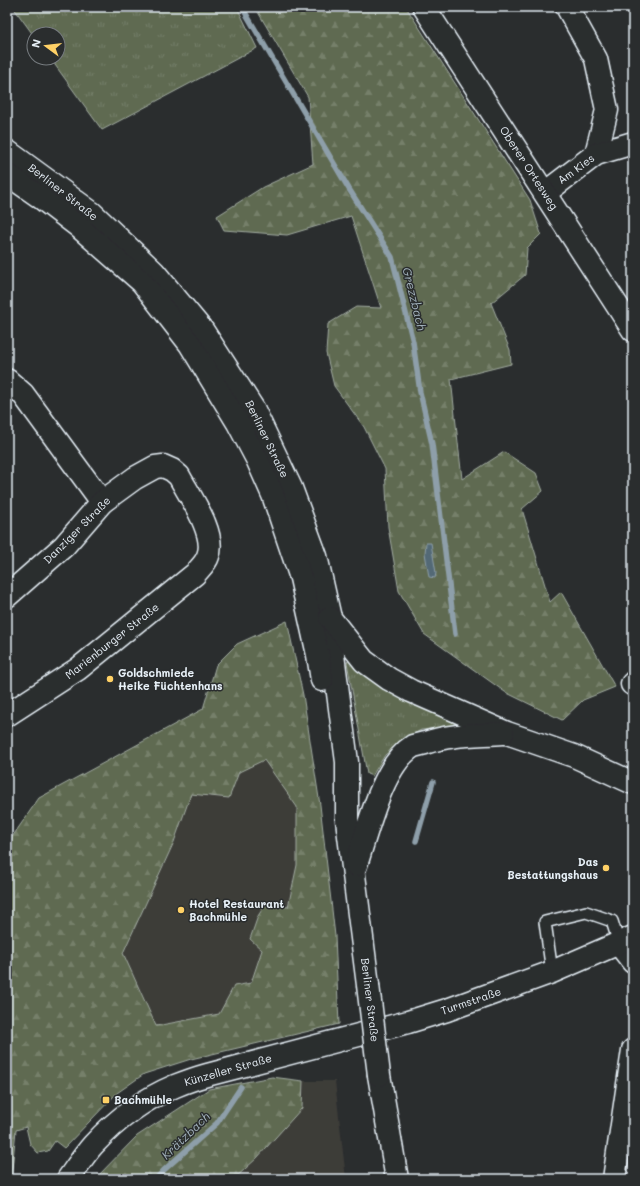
<svg xmlns="http://www.w3.org/2000/svg" width="640" height="1186" font-family="Mali,sans-serif">
<defs>
<pattern id="grass-tufts" width="24" height="20" patternUnits="userSpaceOnUse"><rect width="24" height="20" fill="#5f6a51"/><path d="M3 7l-1-3M5 7V3M7 7l1-3M15 17l-1-3M17 17v-4M19 17l1-3" fill="none" stroke="#76806b"/></pattern>
<pattern id="forest-firs" width="22" height="20" patternUnits="userSpaceOnUse"><rect width="22" height="20" fill="#5f6a51"/><path d="M5 1l3.5 6h-7zM16 11l3.5 6h-7z" fill="#76806b"/></pattern>
</defs>
<rect width="100%" height="100%" fill="#2a2d2e"/>
<filter id="ink" filterUnits="userSpaceOnUse"><feTurbulence type="fractalNoise" baseFrequency=".025" numOctaves="2"/><feDisplacementMap in="SourceGraphic" scale="8" xChannelSelector="R" yChannelSelector="G"/><feConvolveMatrix kernelMatrix="1 2 1 2 8 2 1 2 1" color-interpolation-filters="sRGB"/></filter>
<g filter="url(#ink)">
<g fill="#3e3c39">
<polygon points="264,760 297,807 297,865 288,908 265,905 258,916 250,938 262,950 251,983 234,986 219,1014 156,1026 123,953 174,843 191,793 229,798 239,772"/>
<polygon points="303,1081 335,1081 346,1179 234,1179 257,1158 302,1108"/>
</g>
<g fill="url(#grass-tufts)" stroke="#a4aea4">
<polygon points="13,7 237,7 257,48 102,130 50,58 58,58 58,34 34,34 34,36"/>
<polygon points="351,659 462,722 461,726 421,730 403,740 385,755 372,776 367,774 347,662"/>
</g>
<g fill="url(#forest-firs)" stroke="#a4aea4" fill-rule="evenodd">
<polygon points="255,7 406,7 530,200 541,234 527,248 525,275 491,303 510,350 511,364 451,379 462,479 504,452 536,473 543,491 522,509 550,602 561,592 615,687 583,700 562,720 505,692 424,634 399,591 388,527 385,469 364,427 334,386 326,353 328,324 356,307 381,308 351,216 287,235 224,230 217,216 263,187 313,164 308,97"/>
<path d="M287 621 303 695 320 805 335 936 339 1024 191 1059 144 1074 117 1093 64 1148 55 1141 48 1151 38 1153 30 1144 26 1127 16 1130 11 1179H7V852L10 840 39 798 203 709 216 665 237 644ZM264 760 297 807V865L288 907 265 905 258 916 250 939 262 950 251 983 234 986 219 1014 156 1026 123 953 174 842 191 794 229 798 239 772Z"/>
<polygon points="272,1077 303,1081 302,1108 257,1158 234,1179 95,1179 137,1136 209,1089"/>
</g>
<polygon fill="#526976" stroke="#8e9faa" points="426,543 431,543 436,573 435,578 429,577 425,553"/>
<g fill="none" stroke-linecap="round" stroke-linejoin="round">
<g stroke="#8e9faa" stroke-width="5.5">
<polyline points="242,7 349,189 392,257 413,342 420,392 432,444 455,634"/>
<polyline points="416,841 433,782"/>
<polyline points="156,1179 164,1170 217,1123 241,1087"/>
</g>
<g stroke="#e8f1f8" stroke-width="14">
<polyline id="lane" points="552,972 545,922 586,912 612,921 619,944"/>
</g>
<g stroke="#e8f1f8" stroke-width="25">
<g id="street">
<polyline points="567,7 596,59 607,110 596,154"/>
<polyline points="545,193 596,154 633,143"/>
<polyline points="7,380 23,394 102,502"/>
<path d="M7 596 64 546 102 502 135 478 155 467 163 466 172 470 179 476C189 495 217 534 208 556 206 563 199 569 195 574L78 669 7 715"/>
<polyline points="632,684 633,683"/>
<polyline points="619,944 633,962"/>
<polyline points="614,1179 633,1050"/>
</g>
</g>
<g stroke="#e8f1f8" stroke-width="25">
<g id="secondary">
<polyline points="424,7 633,330"/>
<path d="M68 1179C76 1168 84 1155 93 1145 116 1120 144 1099 175 1086 185 1082 196 1078 207 1075L408 1022 447 1010 552 972 633 937"/>
</g>
</g>
<g stroke="#e8f1f8" stroke-width="25">
<g id="highway">
<polyline points="7,151 92,213 154,272 203,331 254,410 291,488 316,556 330,618 333,655 347,762 347,820 368,985"/>
<polyline points="7,174 40,197 78,226 142,282 190,344 238,423 257,459 273,495 301,578 318,655 322,680"/>
<polyline points="330,618 364,661 389,679 411,691 507,733 574,756 633,783"/>
<path d="M356 865C367 832 382 765 413 746 417 745 421 744 425 743 450 734 477 735 503 733"/>
<polyline points="379,1075 397,1179"/>
</g>
</g>
<use href="#lane" stroke="#2a2d2e" stroke-width="11"/>
<use href="#street" stroke="#2a2d2e" stroke-width="22"/>
<use href="#secondary" stroke="#2a2d2e" stroke-width="22"/>
<use href="#highway" stroke="#2a2d2e" stroke-width="22"/>
<g stroke="#e8f1f8" stroke-width="25" stroke-linecap="butt">
<polyline id="highway-bridge" points="368,985 379,1075"/>
</g>
<use href="#highway-bridge" stroke="#2a2d2e" stroke-width="22"/>
</g>
</g>
<g fill="#ffd166" stroke="#2a2d2e" stroke-width="1.5">
<circle cx="110" cy="679" r="4"/>
<circle cx="606" cy="868" r="4"/>
<circle cx="181" cy="910" r="4"/>
<rect x="102" y="1096" width="8" height="8" rx="2"/>
</g>
<g text-anchor="middle" stroke-width="3" stroke-linejoin="round" paint-order="stroke">
<g font-size="11" fill="#e8f1f8" stroke="#2a2d2e">
<text transform="translate(529 168) rotate(57)" y="4">Oberer Ortesweg</text>
<text transform="translate(576 169) rotate(-36)" y="4">Am Kies</text>
<text transform="translate(63 192) rotate(38)" y="4">Berliner Straße</text>
<text transform="translate(267 439) rotate(64)" y="4">Berliner Straße</text>
<text transform="translate(77 530) rotate(-45)" y="4">Danziger Straße</text>
<text transform="translate(112 641) rotate(-38)" y="4">Marienburger Straße</text>
<text transform="translate(370 1000) rotate(83)" y="4">Berliner Straße</text>
<text transform="translate(471 1001) rotate(-19)" y="4">Turmstraße</text>
<text transform="translate(228 1070) rotate(-16)" y="4">Künzeller Straße</text>
</g>
<g font-size="11" font-weight="bold" fill="#e8f1f8" stroke="#2a2d2e" text-anchor="start">
<text x="118" y="677">Goldschmiede<tspan x="118" dy="13">Heike Füchtenhans</tspan></text>
<text x="598" y="866" text-anchor="end">Das<tspan x="598" dy="13">Bestattungshaus</tspan></text>
<text x="189" y="908">Hotel Restaurant<tspan x="189" dy="13">Bachmühle</tspan></text>
<text x="114" y="1104">Bachmühle</text>
</g>
<g font-size="12" font-style="italic" fill="#a4b4be" stroke="#2a2d2e">
<text transform="translate(414 299) rotate(76)" y="4">Grezzbach</text>
<text transform="translate(186 1136) rotate(-44)" y="4">Krätzbach</text>
</g>
</g>
<rect width="640" height="1186" fill="none" stroke="#2a2d2e" stroke-width="24"/>
<rect x="12" y="12" width="616" height="1162" fill="none" stroke="#e8f1f8" stroke-width="1.5" filter="url(#ink)"/>
<g transform="translate(46 46) rotate(285)"><circle r="19" fill="#2a2d2e" stroke="#767b7f"/>
<path d="M0-3L7 15L0 10L-7 15Z" fill="#ffd166"/>
<text y="-6" font-size="11" font-weight="bold" text-anchor="middle" fill="#e8f1f8">N</text>
</g>
</svg>
